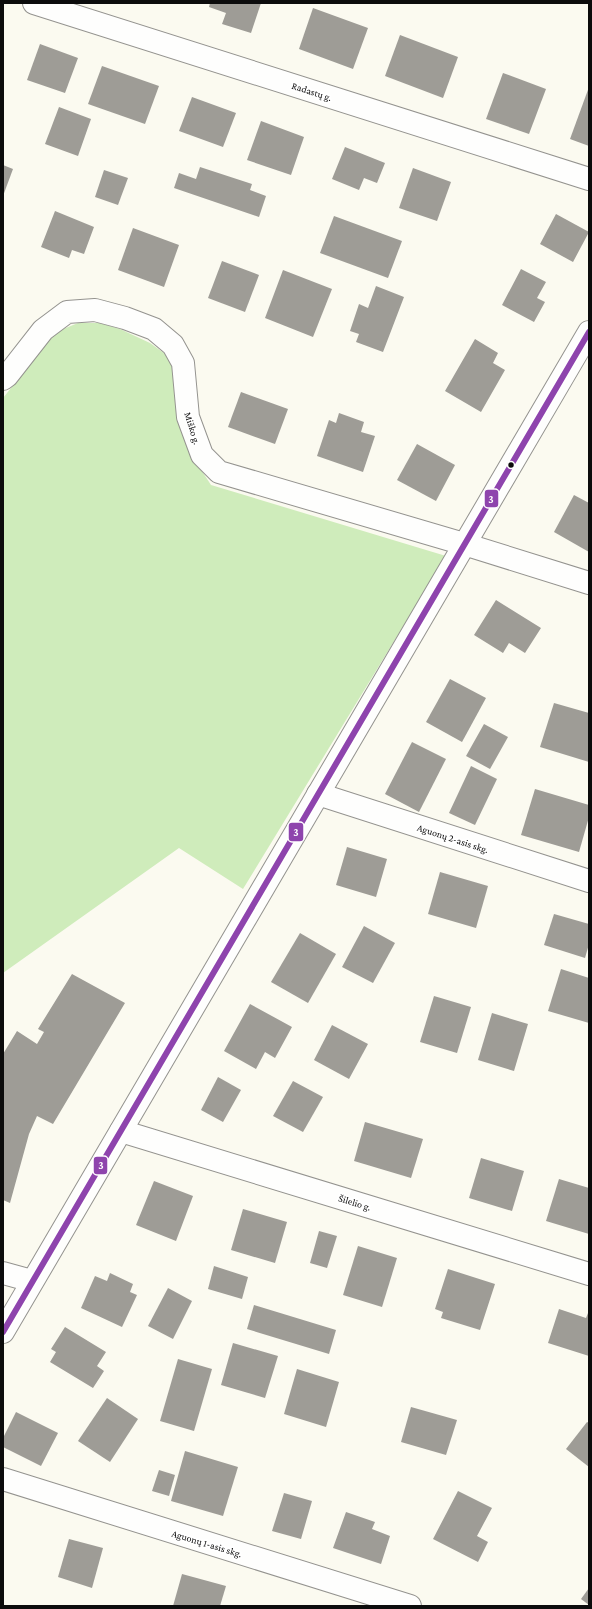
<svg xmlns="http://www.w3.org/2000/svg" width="592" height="1609" font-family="'Crimson Pro',serif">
<rect width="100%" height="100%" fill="#fbfaf0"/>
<polygon fill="#cfecbb" points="78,323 100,323 120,329 150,343 168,356 177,374 194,459 211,485 446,556 243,889 179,848 3,973 3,398 56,332"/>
<g fill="#9e9c96">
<polygon points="210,3 261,3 251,33 222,24 226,13 209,7"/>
<polygon points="313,8 368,28 353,69 299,49"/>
<polygon points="400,35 458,57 443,98 385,76"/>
<polygon points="40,44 78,58 65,93 27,80"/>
<polygon points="102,66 159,86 145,124 88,104"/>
<polygon points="503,73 546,89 529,134 486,119"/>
<polygon points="589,87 589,146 570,139"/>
<polygon points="192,97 236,113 223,147 179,131"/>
<polygon points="59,107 91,119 78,156 45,144"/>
<polygon points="261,121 304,137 291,175 247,160"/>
<polygon points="345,147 385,163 377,183 364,178 359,190 332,179"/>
<polygon points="3,165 13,169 3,196"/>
<polygon points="200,167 252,184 250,190 266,196 259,217 174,188 179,173 196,179"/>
<polygon points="413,168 451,182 437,221 399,208"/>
<polygon points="104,170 128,178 118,205 95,197"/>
<polygon points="55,211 94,227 84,254 72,250 69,258 41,247"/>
<polygon points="556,214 589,232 573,262 540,244"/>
<polygon points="334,216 402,241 388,278 320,253"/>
<polygon points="133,228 179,245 164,287 118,270"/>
<polygon points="222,261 259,275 245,312 208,298"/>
<polygon points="521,269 546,282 537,298 545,302 534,322 502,305"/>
<polygon points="283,270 332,289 313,337 265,318"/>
<polygon points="376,286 404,297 383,352 356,342 359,334 350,331 359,304 368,308"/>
<polygon points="475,339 498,353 493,363 505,370 481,412 445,391"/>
<polygon points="241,392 288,409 275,444 228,427"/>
<polygon points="339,413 364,422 361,432 375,436 363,472 317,456 329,420 336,423"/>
<polygon points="417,444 455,465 436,501 397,480"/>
<polygon points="574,495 589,503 589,552 554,532"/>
<polygon points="496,600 541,628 525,653 509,643 503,653 474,635"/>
<polygon points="450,679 486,698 462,742 426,722"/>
<polygon points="554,703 589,713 589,762 540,747"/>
<polygon points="484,724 508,737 490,769 466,756"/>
<polygon points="412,742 446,759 419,812 385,794"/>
<polygon points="471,766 497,779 475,825 449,813"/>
<polygon points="535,789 589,805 589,817 579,852 521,835"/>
<polygon points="347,847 387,859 376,897 336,885"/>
<polygon points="440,872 488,886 476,928 428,914"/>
<polygon points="554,914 589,924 589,944 585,958 544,945"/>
<polygon points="364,926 395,943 373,983 342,967"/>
<polygon points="300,933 336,954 308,1003 271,982"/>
<polygon points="561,969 589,978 589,1023 548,1011"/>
<polygon points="72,974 125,1003 53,1124 37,1116 29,1134 10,1203 3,1200 3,1054 17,1031 37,1044 44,1032 38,1029"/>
<polygon points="434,996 471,1007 457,1053 420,1042"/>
<polygon points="250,1004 292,1027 275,1058 265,1052 256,1069 224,1051"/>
<polygon points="492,1013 528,1024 514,1071 478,1060"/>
<polygon points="332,1025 368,1044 349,1079 314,1060"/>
<polygon points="218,1077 241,1090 223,1122 201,1110"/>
<polygon points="293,1081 323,1097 303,1132 273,1116"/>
<polygon points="365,1122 423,1139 411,1178 354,1161"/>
<polygon points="481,1158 524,1171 512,1211 469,1198"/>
<polygon points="559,1179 589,1188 589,1234 546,1221"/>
<polygon points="154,1181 193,1196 176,1241 136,1225"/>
<polygon points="243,1209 287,1222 275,1263 231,1250"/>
<polygon points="319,1231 337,1236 327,1268 310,1263"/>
<polygon points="358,1246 397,1258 382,1307 343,1295"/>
<polygon points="214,1266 248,1277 242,1299 208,1289"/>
<polygon points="448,1269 495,1284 480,1330 441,1318 443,1312 435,1309"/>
<polygon points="110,1273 133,1284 130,1292 137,1295 122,1327 81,1308 95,1276 107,1281"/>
<polygon points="168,1288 192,1301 173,1339 148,1326"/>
<polygon points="254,1305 336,1330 329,1354 247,1329"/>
<polygon points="559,1309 586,1318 588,1313 589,1314 589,1356 548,1343"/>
<polygon points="65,1327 106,1352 97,1366 104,1371 93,1388 50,1362 56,1352 51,1349"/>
<polygon points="233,1343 278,1356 265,1398 221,1385"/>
<polygon points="178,1359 212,1369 194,1431 160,1421"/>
<polygon points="297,1369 339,1382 326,1427 284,1414"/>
<polygon points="107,1398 138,1419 110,1462 78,1441"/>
<polygon points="411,1407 457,1420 446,1455 401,1442"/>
<polygon points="16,1412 58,1433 41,1466 3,1447 3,1438"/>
<polygon points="587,1422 589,1423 589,1467 566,1449"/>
<polygon points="185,1451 238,1467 223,1516 171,1501"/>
<polygon points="159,1470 175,1475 169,1496 152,1491"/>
<polygon points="458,1491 492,1508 477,1536 488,1542 478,1562 433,1539"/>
<polygon points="284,1493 312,1501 301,1539 272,1531"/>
<polygon points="346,1512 375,1522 372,1529 390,1536 381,1564 333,1548"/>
<polygon points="69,1539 103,1548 92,1588 58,1577"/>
<polygon points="182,1574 226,1586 220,1606 173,1606"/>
<polygon points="589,1588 589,1605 581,1599"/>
</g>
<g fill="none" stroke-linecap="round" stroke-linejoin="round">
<g stroke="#94938f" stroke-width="24">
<g id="minor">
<polyline points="34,3 589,179"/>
<polyline points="3,379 7,376 43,330 67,312 95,310 125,318 154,329 173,345 183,363 188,417 202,455 219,472 464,544 589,583"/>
<polyline points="318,794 589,881"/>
<polyline points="121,1131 589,1274"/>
<polyline points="3,1273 32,1281"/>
<polyline points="3,1332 589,332"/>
<polyline points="3,1479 410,1606"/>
</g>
</g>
<use href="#minor" stroke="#fefefd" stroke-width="22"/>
<g stroke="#fff" stroke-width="9">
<polyline id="bus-1" points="3,1332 589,332"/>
</g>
<use href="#bus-1" stroke="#8e44ad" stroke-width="6"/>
</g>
<circle fill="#0c0c0c" stroke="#fff" stroke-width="1.5" cx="511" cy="465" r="3.5"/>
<g text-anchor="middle" stroke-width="4" stroke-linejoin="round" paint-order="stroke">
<g font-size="10" fill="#0c0c0c" stroke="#fff">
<text transform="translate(312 91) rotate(18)" y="4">Radastų g.</text>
<text transform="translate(193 428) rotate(73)" y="4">Miško g.</text>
<text transform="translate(453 838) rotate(18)" y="4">Aguonų 2-asis skg.</text>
<text transform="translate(355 1202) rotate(17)" y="4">Šilelio g.</text>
<text transform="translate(207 1543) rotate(17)" y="4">Aguonų 1-asis skg.</text>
</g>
</g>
<g stroke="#fff" stroke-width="1.5">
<rect x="484" y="489" width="15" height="19" rx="4" fill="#8e44ad"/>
<rect x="288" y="822" width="16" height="20" rx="4" fill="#8e44ad"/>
<rect x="93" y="1156" width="15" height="19" rx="4" fill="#8e44ad"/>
</g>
<g font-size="11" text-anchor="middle" font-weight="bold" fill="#fff">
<text x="491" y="503">3</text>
<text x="296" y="836">3</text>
<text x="101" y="1169">3</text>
</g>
<rect width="592" height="1609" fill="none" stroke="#0c0c0c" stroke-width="8"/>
</svg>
